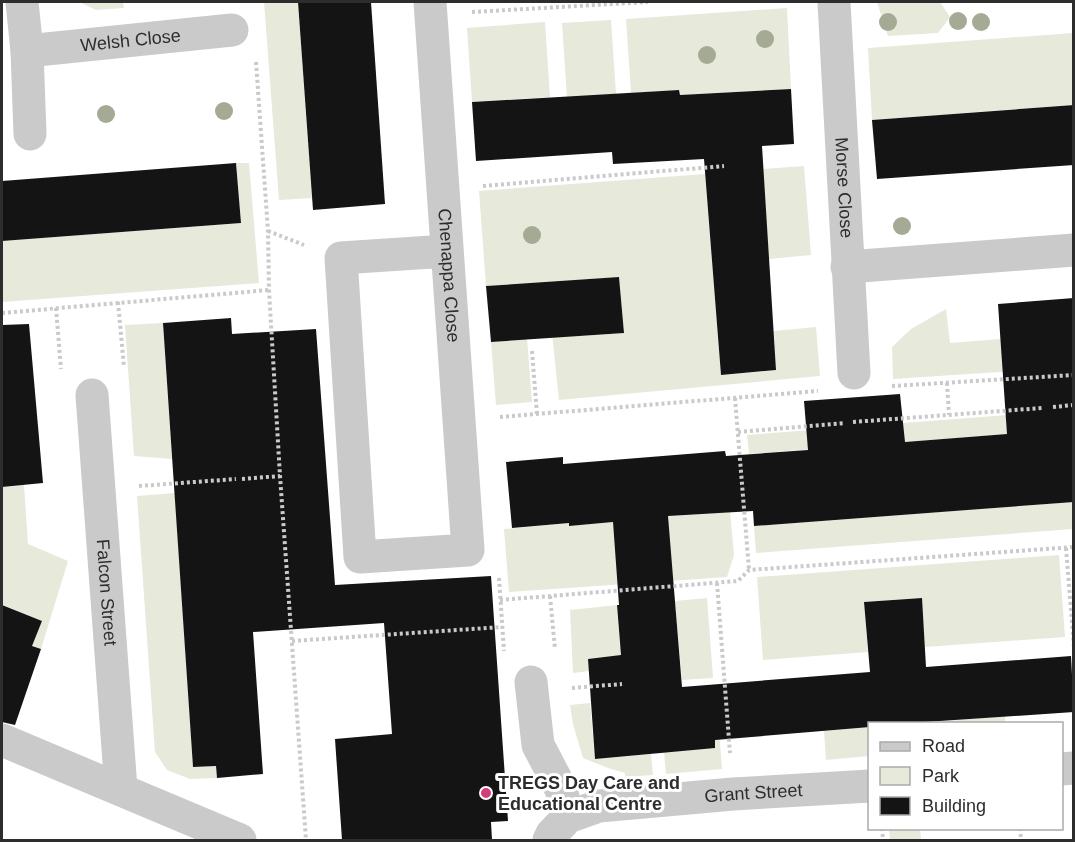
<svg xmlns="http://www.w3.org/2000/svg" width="1075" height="842" font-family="Arial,sans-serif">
<rect width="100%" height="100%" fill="#fff"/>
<g fill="#e7e9db">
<polygon points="79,2 123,2 124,8 96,10"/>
<polygon points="264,2 298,2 312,198 279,200"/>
<polygon points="877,2 940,2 950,17 938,33 888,36"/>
<polygon points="787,8 791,89 680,95 679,90 631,93 626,19"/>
<polygon points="611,20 616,94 567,97 562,23"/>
<polygon points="545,22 550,97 472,102 467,28"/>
<polygon points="1073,33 1073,105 872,120 868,48"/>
<polygon points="236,163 249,163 259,283 2,302 2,241 241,223"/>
<polygon points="804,166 811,255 769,259 763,169"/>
<polygon points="705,174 721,375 776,370 774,331 816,327 820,376 559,400 552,333 581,336 624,333 619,277 486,286 479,191"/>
<polygon points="946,309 950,343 1073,333 1073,367 893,379 892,347 911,329"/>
<polygon points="163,323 172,459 134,456 125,325"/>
<polygon points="527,338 532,402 496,405 491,342"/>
<polygon points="1073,410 1073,429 749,454 747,435"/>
<polygon points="24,485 28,544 68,561 41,649 32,646 42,621 3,605 2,606 2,487"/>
<polygon points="175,493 193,767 216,766 217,778 190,779 167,770 155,752 137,496"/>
<polygon points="1073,502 1073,529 756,553 754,526"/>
<polygon points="730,512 734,555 727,577 509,592 504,529 569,523 569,526 613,522 616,553 668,516"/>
<polygon points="1059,555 1065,637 925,647 921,598 864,602 868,652 763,660 757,577"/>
<polygon points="707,598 713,678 682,680 675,601"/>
<polygon points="617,605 620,647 627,655 588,659 589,671 573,673 570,610"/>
<polygon points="711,691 716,691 722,769 666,774 664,752 715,748"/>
<polygon points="590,703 595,759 651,754 653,775 625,777 625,773 608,768 583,758 573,724 570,705"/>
<polygon points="1005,716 1005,723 935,724 935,722"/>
<polygon points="869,727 869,756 826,760 824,731"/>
<polygon points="889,829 920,829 921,840 890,840"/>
</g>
<g fill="#141414">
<polygon points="298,2 371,2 385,204 313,210"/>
<polygon points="791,89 794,144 762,146 776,370 721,375 704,159 613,164 612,152 476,161 472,102 679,90 680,95"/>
<polygon points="1074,105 1074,165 877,179 872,120"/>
<polygon points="236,163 241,223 2,241 2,181"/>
<polygon points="619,277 624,333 491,342 486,286"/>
<polygon points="1074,298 1074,502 754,526 753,511 668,516 682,687 870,672 864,602 922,598 926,667 1071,656 1074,712 910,723 870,723 870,727 715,740 715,748 595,759 588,659 621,655 617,605 619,605 613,522 569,526 569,523 512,528 506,462 563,457 563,464 725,451 726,456 808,450 804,401 900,394 905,442 1007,434 998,304"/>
<polygon points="231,318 232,334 316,329 335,585 491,576 508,821 491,822 492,840 342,840 335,739 392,734 384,623 253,632 263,774 217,778 216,766 193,767 163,323"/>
<polygon points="29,324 43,483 2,487 2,325"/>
<polygon points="2,605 42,621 32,646 41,649 15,725 2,722"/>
</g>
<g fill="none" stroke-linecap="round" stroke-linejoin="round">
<g stroke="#cacaca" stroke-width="4" stroke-dasharray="3 3" stroke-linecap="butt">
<polyline points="472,12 648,2"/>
<polyline points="256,62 268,231 269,290 280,476 306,840"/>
<polyline points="483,186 724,166"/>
<polyline points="268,231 304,245"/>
<polyline points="118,302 124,367"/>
<polyline points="56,308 61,369"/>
<polyline points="2,313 269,290"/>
<polyline points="532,351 537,414"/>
<polyline points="947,383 949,415"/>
<polyline points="892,386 1074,375"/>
<polyline points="735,398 749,570"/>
<polyline points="1053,407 1074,405"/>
<polyline points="500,417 818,391"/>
<polyline points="853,422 1042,408"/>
<polyline points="738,432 845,423"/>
<polyline points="242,479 280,476"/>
<polyline points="139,486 236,479"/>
<polyline points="1066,548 1074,647"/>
<polyline points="499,578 504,651"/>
<polyline points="717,583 730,753"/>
<polyline points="550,596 555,649"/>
<polyline points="500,600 738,581 749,570 1074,547"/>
<polyline points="292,641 502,627"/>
<polyline points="572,688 622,684"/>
<polyline points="882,828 883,840"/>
<polyline points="1020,828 1021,840"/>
</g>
<g stroke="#cacaca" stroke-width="33">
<polyline points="22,2 27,51 30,134"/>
<path id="s1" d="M430 2 468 550 360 557 341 258 447 251"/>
<path id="s2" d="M834 2 854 373"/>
<path id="s3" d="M27 51 232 30"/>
<polyline points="847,267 1074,250"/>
<path id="s4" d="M92 395 121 789"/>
<polyline points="531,682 538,745 561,789 568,817"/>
<polyline points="2,740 240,840"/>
<polyline points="1062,769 1074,768"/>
<path id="s5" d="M549 840 552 834 568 817 599 806 733 794 870 786"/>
</g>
</g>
<g fill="#a5aa95">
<circle cx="958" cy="21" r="9"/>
<circle cx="888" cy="22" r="9"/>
<circle cx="981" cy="22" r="9"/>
<circle cx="765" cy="39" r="9"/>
<circle cx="707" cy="55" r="9"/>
<circle cx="224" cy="111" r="9"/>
<circle cx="106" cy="114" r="9"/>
<circle cx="902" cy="226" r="9"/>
<circle cx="532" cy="235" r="9"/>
</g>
<circle fill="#d53d7a" stroke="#fff" stroke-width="2" cx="486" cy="793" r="6"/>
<g text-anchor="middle" stroke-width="6" stroke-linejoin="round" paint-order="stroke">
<g font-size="18" fill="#2d2d2d" stroke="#fff">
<text dy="6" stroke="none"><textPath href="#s3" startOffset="104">Welsh Close</textPath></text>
<text dy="6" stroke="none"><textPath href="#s2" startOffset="186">Morse Close</textPath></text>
<text dy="6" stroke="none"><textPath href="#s1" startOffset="274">Chenappa Close</textPath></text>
<text dy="6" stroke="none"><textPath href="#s4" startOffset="198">Falcon Street</textPath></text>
<text dy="6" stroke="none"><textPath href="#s5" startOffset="218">Grant Street</textPath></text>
</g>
<g font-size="18" font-weight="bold" fill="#2d2d2d" stroke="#fff" text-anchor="start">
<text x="498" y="789">TREGS Day Care and<tspan x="498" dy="21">Educational Centre</tspan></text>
</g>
</g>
<rect width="1075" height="842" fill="none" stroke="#2d2d2d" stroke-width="6"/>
<rect x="868" y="722" width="195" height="108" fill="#ffffff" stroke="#ababab" stroke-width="1.5"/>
<rect x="880" y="742" width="30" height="9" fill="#cacaca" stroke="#ababab" stroke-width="1.5"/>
<text x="922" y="752" font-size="18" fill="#2d2d2d">Road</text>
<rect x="880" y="767" width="30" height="18" fill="#e7e9db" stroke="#ababab" stroke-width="1.5"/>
<text x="922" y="782" font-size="18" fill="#2d2d2d">Park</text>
<rect x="880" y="797" width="30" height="18" fill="#141414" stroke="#ababab" stroke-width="1.5"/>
<text x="922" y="812" font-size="18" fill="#2d2d2d">Building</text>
</svg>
